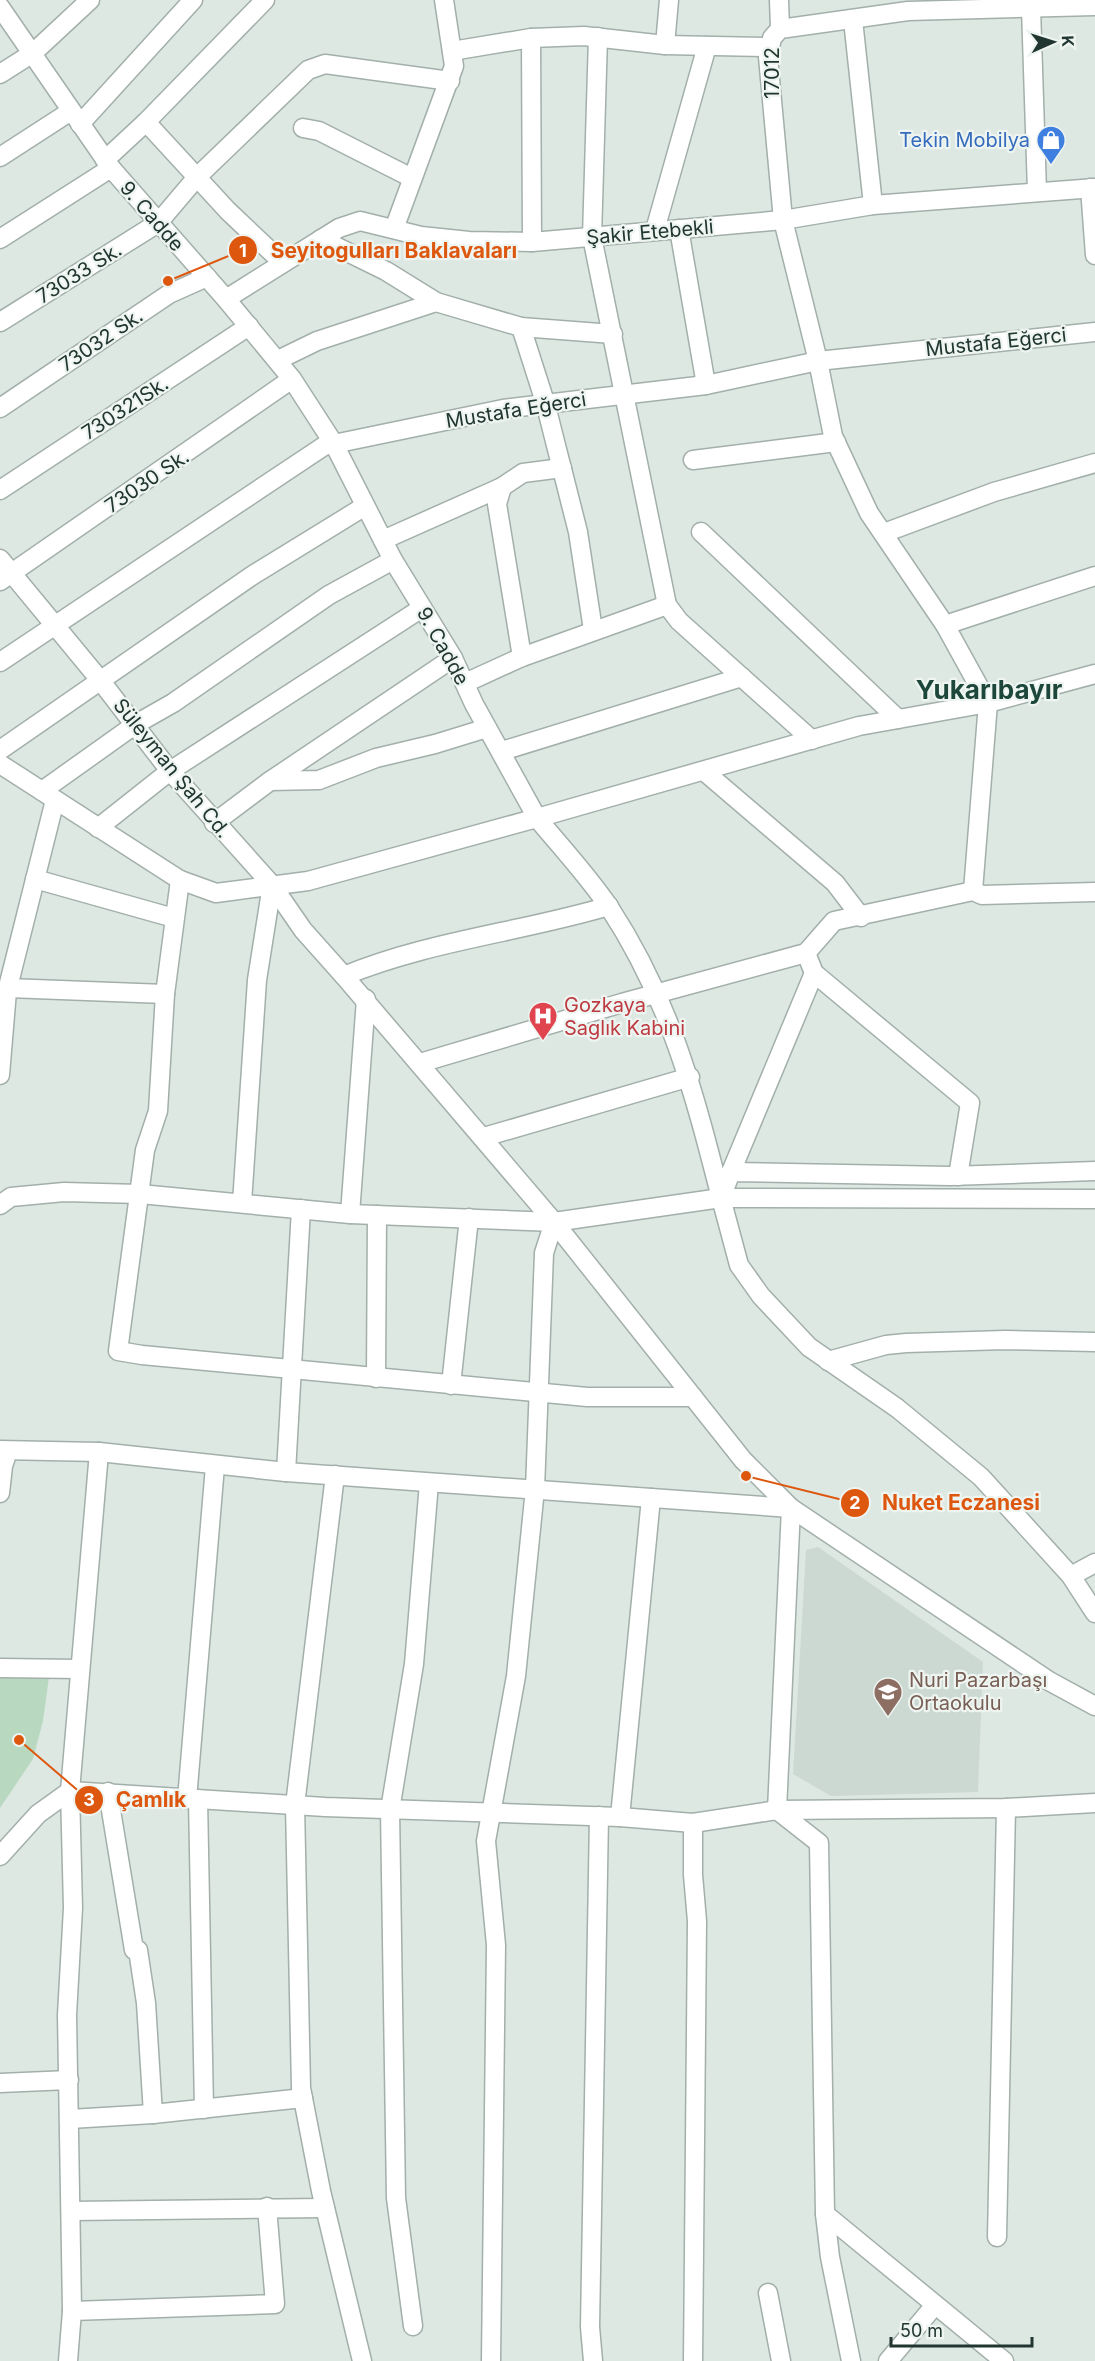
<svg xmlns="http://www.w3.org/2000/svg" width="1095" height="2361" font-family="Inter,sans-serif">
<rect width="100%" height="100%" fill="#dee8e3"/>
<polygon fill="#ccd8d2" points="818,1547 983,1662 978,1792 831,1796 793,1774 806,1550"/>
<polygon fill="#b8d8c0" points="0,1676 49,1677 43,1721 33,1759 0,1808"/>
<g fill="none" stroke-linecap="round" stroke-linejoin="round">
<g stroke="#a2afaa" stroke-width="21">
<g id="minor">
<polyline points="779,0 780,29"/>
<polyline points="1031,8 1037,192"/>
<polyline points="853,20 873,205"/>
<polyline points="598,37 592,237 667,605"/>
<polyline points="531,38 532,242"/>
<polyline points="665,45 669,0"/>
<polyline points="452,51 531,38 584,36 665,45 770,47"/>
<polyline points="0,74 33,53 90,0"/>
<polyline points="146,122 228,211 283,263"/>
<polyline points="80,124 193,0"/>
<polyline points="303,128 319,131 412,178"/>
<polyline points="0,157 71,111"/>
<polyline points="105,160 146,122 265,0"/>
<polyline points="1090,188 1095,255"/>
<polyline points="394,229 454,66 444,0"/>
<polyline points="679,229 706,385"/>
<polyline points="655,230 707,46"/>
<polyline points="0,239 111,168"/>
<polyline points="321,239 386,271 436,302 521,327 613,334"/>
<polyline points="226,299 339,228 360,221 421,236 469,241 532,242 783,220 873,205 1095,188"/>
<polyline points="0,322 158,223 197,177 308,70 325,64 450,81"/>
<polyline points="521,327 545,402 578,532 593,630"/>
<polyline points="278,360 317,341 436,302"/>
<polyline points="0,408 169,294 207,277"/>
<polyline points="693,460 836,442"/>
<polyline points="502,487 497,504 522,657"/>
<polyline points="0,490 249,326"/>
<polyline points="701,532 898,719"/>
<polyline points="884,533 994,492 1095,463"/>
<polyline points="383,540 502,487 523,473 562,468"/>
<polyline points="0,559 100,680 170,771 272,885 257,980 242,1203"/>
<polyline points="0,581 292,379"/>
<polyline points="945,625 1095,576"/>
<polyline points="0,662 324,446 503,409 706,385 818,361 1095,332"/>
<polyline points="465,683 522,657 667,605 679,621 812,740"/>
<polyline points="0,750 253,575 365,506"/>
<polyline points="502,751 742,677"/>
<polyline points="705,772 835,883 861,917"/>
<polyline points="270,781 319,780 376,758 435,744 487,728"/>
<polyline points="42,791 136,724 173,703 329,595 393,560"/>
<polyline points="214,823 270,781 453,658"/>
<polyline points="98,828 170,771 422,608"/>
<polyline points="35,879 174,918"/>
<polyline points="973,891 988,703 945,625 869,513 833,436 818,361 783,220 768,57 772,38 780,29 908,11 1095,6"/>
<path d="M609 906C522 932 428 941 344 976L554 1222 743 1460 791 1508 1049 1681 1095 1706"/>
<polyline points="806,953 814,973 970,1103 958,1176"/>
<polyline points="8,988 165,994 180,880"/>
<polyline points="165,994 158,1111 145,1150 118,1351 142,1355 587,1397 693,1397"/>
<polyline points="420,1063 622,1003 806,953 834,921 973,891 982,895 1095,892"/>
<polyline points="0,1075 7,991 55,800"/>
<polyline points="484,1137 690,1077"/>
<polyline points="731,1172 814,973"/>
<path d="M0 1205 11 1197 64 1192 140 1194 350 1214 554 1222 721 1198C694 1092 670 1000 609 907 588 876 561 847 537 818"/>
<polyline points="350,1214 366,999"/>
<polyline points="828,1361 886,1345 906,1343 1005,1340 1095,1342"/>
<polyline points="376,1378 377,1215"/>
<polyline points="451,1385 469,1218"/>
<polyline points="286,1472 301,1209"/>
<polyline points="335,1475 295,1805 301,2088 321,2191 362,2361"/>
<polyline points="0,1493 3,1466 8,1451"/>
<polyline points="1071,1576 1095,1563"/>
<polyline points="0,1668 80,1669"/>
<polyline points="108,1792 134,1950 138,1950 146,2003 153,2114"/>
<polyline points="187,1799 215,1466"/>
<polyline points="198,1799 204,2109"/>
<polyline points="777,1810 819,1843 825,2214 830,2257 851,2361"/>
<polyline points="620,1817 651,1498"/>
<polyline points="693,1823 693,1875 697,1921 693,2361"/>
<polyline points="0,2083 69,2080"/>
<polyline points="70,2119 153,2114 303,2098"/>
<polyline points="72,2211 325,2208"/>
<polyline points="825,2214 1004,2361"/>
<polyline points="997,2237 1006,1808"/>
<polyline points="768,2293 781,2361"/>
<polyline points="72,2311 275,2304 267,2207"/>
<polyline points="413,2326 396,2198 390,1810 414,1664 429,1483"/>
<polyline points="68,2361 72,2311 67,2015 73,1908 70,1791"/>
<polyline points="491,2361 496,1945 486,1841 516,1676 535,1489 544,1253 554,1222"/>
<polyline points="593,2361 590,2327 599,1816"/>
<polyline points="888,2361 935,2305"/>
</g>
</g>
<g stroke="#a2afaa" stroke-width="21">
<g id="tertiary">
<polyline points="0,7 111,168 226,299 292,379 334,444 393,560 453,658 474,704 537,818 308,881 216,893 180,880 0,764"/>
<polyline points="537,818 859,726 988,703 1095,674"/>
<polyline points="272,885 303,930 344,976"/>
<polyline points="1095,1171 950,1176 731,1172 721,1198 739,1265 761,1296 809,1347 897,1408 981,1477 1071,1576 1095,1613"/>
<polyline points="721,1198 1095,1199"/>
<polyline points="0,1450 99,1452 286,1472 791,1508 777,1810"/>
<polyline points="70,1791 99,1452"/>
<polyline points="0,1856 38,1814 70,1791 325,1807 620,1817 693,1823 777,1810 1006,1808 1095,1803"/>
</g>
</g>
<use href="#minor" stroke="#fff" stroke-width="18"/>
<use href="#tertiary" stroke="#fff" stroke-width="18"/>
</g>
<defs>
<g id="shop-pin" transform="scale(1.5)"><path d="M0 17L-7.5 6A9.5 9.5 0 1 1 7.5 6Z" fill="#3f7fe0" stroke="#eef5f1"/><path d="M-5-2.5h2.3a2.7 3.5 0 0 1 5.4 0H5L5.5 6h-11ZM-1.5-2.5h3a1.5 2.3 0 0 0-3 0Z" fill="#fff"/></g>
<g id="hospital-pin" transform="scale(1.5)"><path d="M0 17L-7.5 6A9.5 9.5 0 1 1 7.5 6Z" fill="#e0444e" stroke="#eef5f1"/><path d="M-5-5h3v3.5h4V-5h3V5h-3V1.5h-4V5h-3Z" fill="#fff"/></g>
<g id="school-pin" transform="scale(1.5)"><path d="M0 17L-7.5 6A9.5 9.5 0 1 1 7.5 6Z" fill="#8d6e63" stroke="#eef5f1"/><path d="M0-5L7-2L0 1L-7-2ZM-4 1L0 2.5L4 1V4Q0 6-4 4Z" fill="#fff"/></g>
</defs>
<g fill-rule="evenodd">
<use href="#shop-pin" x="1051" y="140"/>
<use href="#hospital-pin" x="543" y="1016"/>
<use href="#school-pin" x="888" y="1692"/>
</g>
<g text-anchor="middle" stroke-width="4.5" stroke-linejoin="round" paint-order="stroke">
<g font-size="20" fill="#213630" stroke="#eef5f1">
<text transform="translate(772 73) rotate(-90)" y="7">17012</text>
<text transform="translate(152 216) rotate(49)" y="7">9. Cadde</text>
<text transform="translate(650 232) rotate(-5)" y="7">Şakir Etebekli</text>
<text transform="translate(79 273) rotate(-32)" y="7">73033 Sk.</text>
<text transform="translate(101 340) rotate(-34)" y="7">73032 Sk.</text>
<text transform="translate(996 342) rotate(-6)" y="7">Mustafa Eğerci</text>
<text transform="translate(125 408) rotate(-33)" y="7">730321Sk.</text>
<text transform="translate(516 410) rotate(-9)" y="7">Mustafa Eğerci</text>
<text transform="translate(147 481) rotate(-34)" y="7">73030 Sk.</text>
<text transform="translate(443 646) rotate(61)" y="7">9. Cadde</text>
<text transform="translate(172 768) rotate(51)" y="7">Süleyman Şah Cd.</text>
</g>
<g font-size="20" fill="#366cbe" stroke="#eef5f1" text-anchor="end">
<text x="1030" y="147">Tekin Mobilya</text>
</g>
<g font-size="20" fill="#be3a42" stroke="#eef5f1" text-anchor="start">
<text x="564" y="1012">Gozkaya<tspan x="564" dy="23">Saglık Kabini</tspan></text>
</g>
<g font-size="20" fill="#785e54" stroke="#eef5f1" text-anchor="start">
<text x="909" y="1687">Nuri Pazarbaşı<tspan x="909" dy="23">Ortaokulu</tspan></text>
</g>
<g font-size="26" font-weight="bold" fill="#1e473c" stroke="#eef5f1">
<text x="989" y="699">Yukarıbayır</text>
</g>
</g>
<path fill="none" stroke="#de570e" stroke-width="2" d="M168 281L243 250M746 1476L855 1503M19 1740L89 1800"/>
<g fill="#de570e" stroke="#eef5f1" stroke-width="2">
<circle cx="168" cy="281" r="6"/>
<circle cx="746" cy="1476" r="6"/>
<circle cx="19" cy="1740" r="6"/>
<circle cx="243" cy="250" r="15"/>
<circle cx="855" cy="1503" r="15"/>
<circle cx="89" cy="1800" r="15"/>
</g>
<g font-size="18" text-anchor="middle" font-weight="bold" fill="#fff">
<text x="243" y="257">1</text>
<text x="855" y="1509">2</text>
<text x="89" y="1806">3</text>
</g>
<g font-size="21" text-anchor="middle" font-weight="bold" fill="#de570e" stroke="#eef5f1" stroke-width="4.5" stroke-linejoin="round" paint-order="stroke">
<text x="394" y="258">Seyitogulları Baklavaları</text>
<text x="961" y="1510">Nuket Eczanesi</text>
<text x="151" y="1807">Çamlık</text>
</g>
<g transform="translate(1053 42) rotate(87)" stroke="#eef5f1" stroke-width="4.5" paint-order="stroke">
<path d="M0-4.5L10 22L0 15L-10 22Z" fill="#213630"/>
<text y="-9" font-size="16" font-weight="bold" text-anchor="middle" fill="#213630">K</text>
</g>
<path d="M891 2337v9h141v-9" fill="none" stroke="#213630" stroke-width="3"/>
<text x="900" y="2337" font-size="18" fill="#213630" stroke="#eef5f1" stroke-width="4.5" paint-order="stroke">50 m</text>
</svg>
